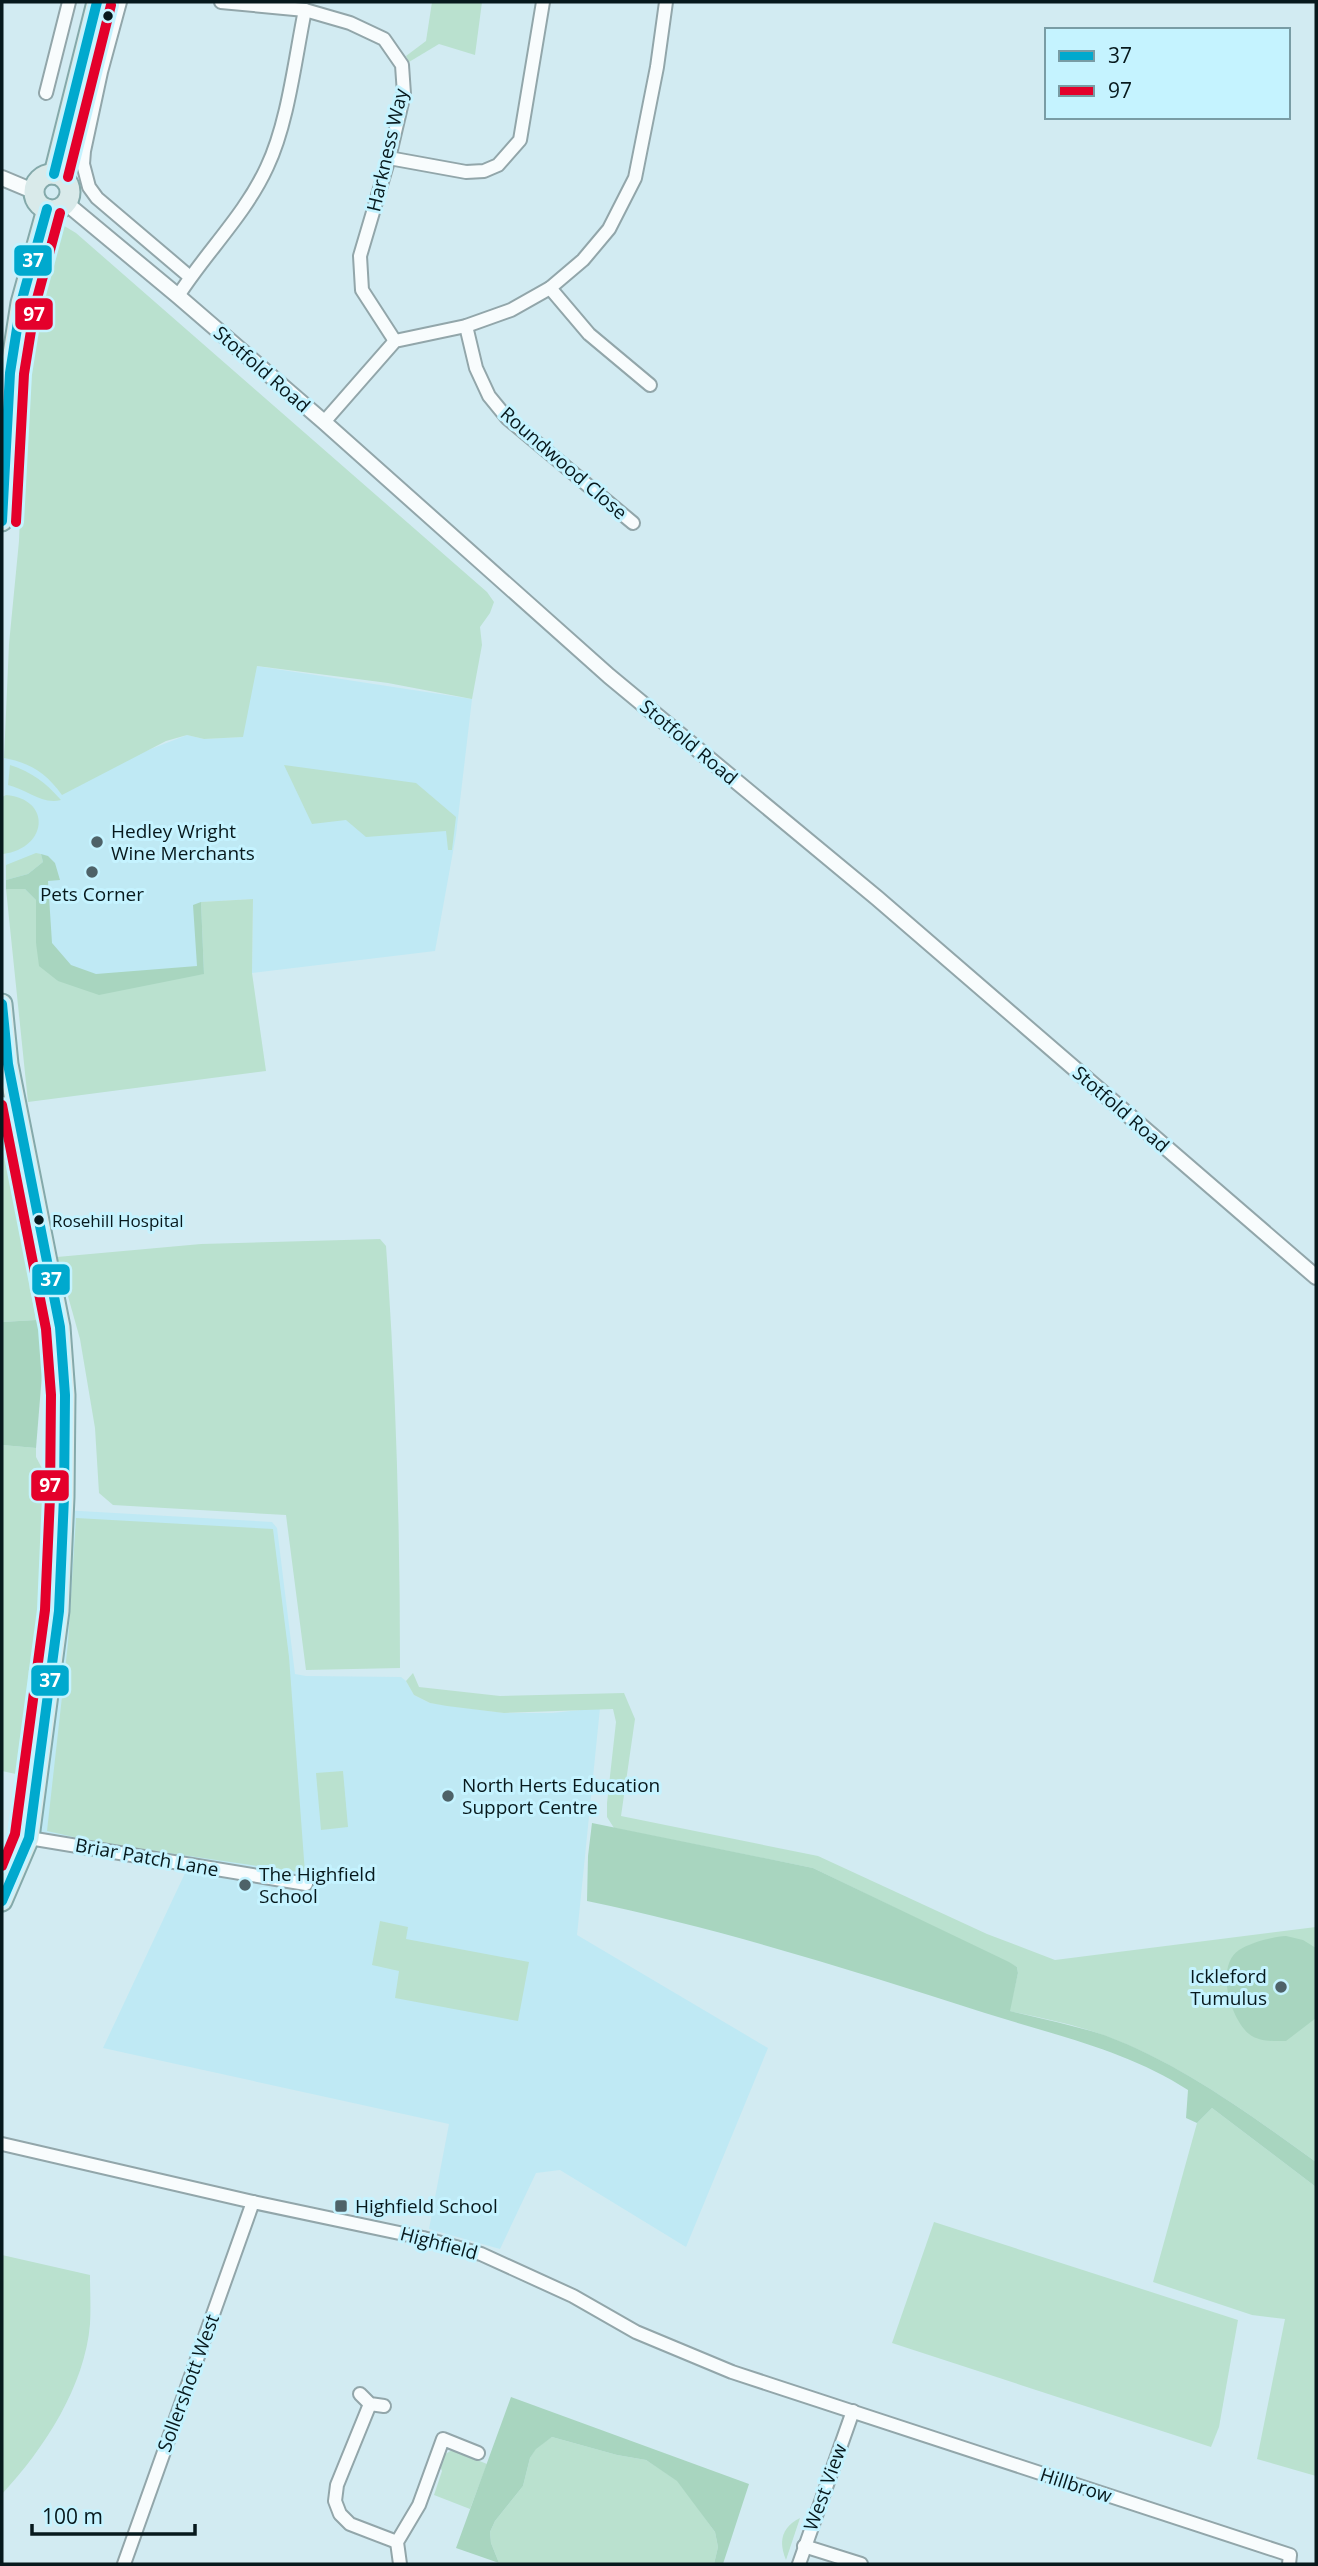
<svg xmlns="http://www.w3.org/2000/svg" width="1318" height="2566" font-family="'Open Sans',sans-serif">
<rect width="100%" height="100%" fill="#d2ebf2"/>
<g fill="#bfe9f4">
<polygon points="256,666 472,699 456,835 435,951 252,973 253,899 201,902 204,974 58,981 25,889 6,889 4,758 23,761 38,768 51,779 138,754 187,735 204,739 242,737"/>
<polygon points="62,1510 272,1522 277,1528 295,1674 306,1676 401,1677 406,1681 414,1695 430,1703 504,1713 552,1713 600,1708 577,1935 768,2048 686,2247 560,2170 536,2173 500,2249 429,2229 449,2124 103,2048 186,1871 34,1847"/>
</g>
<g fill="#bae1cf">
<polygon points="432,2 482,2 475,55 439,44 409,62 406,56 426,41"/>
<path d="M61 224 76 233 487 592 494 602 490 613 480 627 482 645 472 699 388 683 257 666 243 737 204 739 187 735 166 741 62 795C46 773 31 763 4 758L9 644 19 541 26 372 56 240Z"/>
<path d="M10 765C32 772 46 783 61 800 42 805 26 789 8 785Z"/>
<polygon points="284,765 416,783 456,817 452,850 448,850 446,831 366,837 346,820 312,824"/>
<path d="M6 795C52 799 48 848 3 854L2 797Z"/>
<polygon points="36,853 41,854 43,862 28,874 6,880 6,865"/>
<polygon points="6,889 25,889 36,900 36,943 58,981 204,974 201,902 253,899 252,973 266,1071 28,1102"/>
<polygon points="2,1130 36,1320 2,1322"/>
<path d="M380 1239 386 1246C396 1386 400 1527 400 1668L306 1670 286 1515 113 1505 99 1493 95 1428 80 1339 57 1257 201 1244Z"/>
<polygon points="2,1445 36,1448 36,1457 48,1480 47,1602 36,1710 25,1776 2,1771"/>
<polygon points="76,1518 273,1529 289,1657 305,1873 100,1843 47,1831 68,1643"/>
<path d="M413 1673 419 1687 500 1696 624 1693 635 1719 621 1816 818 1856 987 1934 1055 1960 1316 1927V2162C1249 2114 1182 2064 1103 2035 1073 2024 1041 2018 1009 2011L1018 1973 1017 1967 813 1868 614 1828 607 1817V1803L616 1722 613 1709 504 1713 447 1706 430 1703 414 1695 406 1681Z"/>
<polygon points="343,1771 348,1827 321,1830 316,1773"/>
<polygon points="380,1921 408,1927 406,1939 529,1962 518,2021 395,1998 399,1971 372,1965"/>
<polygon points="1212,2108 1316,2187 1316,2476 1257,2459 1285,2319 1252,2315 1153,2282 1197,2123"/>
<polygon points="934,2222 1238,2320 1219,2427 1211,2447 892,2343"/>
<path d="M2 2255 90 2275C90 2291 91 2308 90 2324 85 2386 44 2449 2 2494Z"/>
<polygon points="552,2437 617,2455 646,2460 678,2481 715,2532 718,2547 714,2564 499,2563 491,2543 490,2532 495,2521 523,2486 530,2458 536,2448"/>
<polygon points="452,2450 487,2464 470,2509 434,2495 442,2471 440,2466 444,2455"/>
<path d="M800 2518 786 2560C778 2541 782 2527 800 2518Z"/>
</g>
<g fill="#a8d5bf">
<polygon points="41,854 48,856 55,863 60,880 48,881 52,943 71,965 96,974 197,966 193,905 201,902 204,974 99,995 58,981 39,966 36,943 36,900 25,889 6,889 6,880 28,874 43,862"/>
<polygon points="36,1320 43,1333 44,1350 36,1448 2,1445 2,1322"/>
<path d="M592 1823 813 1868 1009 1962 1017 1967 1018 1973 1010 2011C1041 2019 1073 2025 1104 2035 1182 2064 1249 2114 1316 2162V2187L1212 2108 1197 2123 1186 2118 1188 2090C1126 2050 1054 2035 985 2013 854 1971 722 1929 587 1901L588 1856Z"/>
<path d="M1286 1936 1303 1940 1316 1948V2018L1286 2041C1274 2041 1259 2042 1249 2034 1230 2018 1215 1966 1239 1950 1252 1942 1272 1937 1286 1936Z"/>
<polygon points="511,2397 749,2484 723,2564 714,2564 718,2547 715,2532 677,2481 646,2460 617,2455 552,2437 536,2449 530,2458 523,2486 495,2521 490,2532 491,2543 499,2563 456,2548"/>
</g>
<g fill="none" stroke-linecap="round" stroke-linejoin="round">
<g stroke="#92a6aa" stroke-width="16">
<g id="minor">
<polyline points="120,2 101,72 84,151 83,164 89,187 97,198 190,277"/>
<polyline points="221,2 305,10 350,23 384,39 402,65 404,94 389,158 360,256 362,290 395,341"/>
<polyline points="46,93 69,2"/>
<polyline points="389,158 466,172 484,171 498,165 520,140 543,2"/>
<polyline points="550,288 589,334 650,385"/>
<path d="M178 296C206 252 245 215 267 167 288 123 295 59 305 10"/>
<polyline points="466,326 476,368 489,396 507,418 633,523"/>
<polyline points="324,422 395,341 466,326 511,310 550,288 583,260 609,229 635,178 657,67 666,2"/>
<polyline points="29,1838 306,1884"/>
<polyline points="2,2144 253,2202 423,2238 481,2254 573,2296 636,2332 732,2372 1290,2555 1289,2564"/>
<polyline points="360,2394 370,2404 384,2406"/>
<polyline points="370,2404 337,2485 335,2501 340,2514 350,2524 397,2542"/>
<polyline points="804,2546 861,2564"/>
<polyline points="124,2564 253,2202"/>
<polyline points="400,2564 397,2542 419,2505 443,2439 478,2453"/>
<polyline points="799,2564 853,2411"/>
</g>
</g>
<g stroke="#92a6aa" stroke-width="18">
<g id="tertiary">
<polyline points="2,178 33,191"/>
<polyline points="66,203 178,296 324,422 609,676 877,898 1316,1277"/>
</g>
</g>
<g stroke="#84a9aa" stroke-width="23">
<g id="primary">
<circle cx="52" cy="192" r="18"/>
<polyline points="54,174 97,2"/>
<polyline points="2,521 10,373 21,303 47,209"/>
<polyline points="2,1004 8,1064 60,1327 65,1395 64,1497 59,1611 29,1838 2,1901"/>
</g>
</g>
<use href="#minor" stroke="#f8fcfd" stroke-width="12"/>
<use href="#tertiary" stroke="#f8fcfd" stroke-width="14"/>
<use href="#primary" stroke="#d9eaea" stroke-width="19"/>
<g stroke="#c5f3ff" stroke-width="16">
<g id="bus-1">
<polyline points="54,174 97,2"/>
<polyline points="2,521 10,373 21,303 47,209"/>
<polyline points="2,1004 8,1064 60,1327 65,1395 64,1497 59,1611 29,1838 2,1901"/>
</g>
</g>
<g stroke="#c5f3ff" stroke-width="16">
<g id="bus-2">
<polyline points="68,177 111,5"/>
<polyline points="16,522 24,374 35,306 60,213"/>
<polyline points="2,1105 46,1329 51,1395 50,1497 45,1610 15,1834 2,1866"/>
</g>
</g>
<use href="#bus-1" stroke="#00a9ce" stroke-width="10"/>
<use href="#bus-2" stroke="#e4002b" stroke-width="10"/>
</g>
<g fill="#07191d" stroke="#c5f3ff" stroke-width="2.5">
<circle cx="108" cy="16" r="6"/>
<circle cx="39" cy="1220" r="6"/>
</g>
<g fill="#4e6268" stroke="#c5f3ff" stroke-width="2.5">
<circle cx="97" cy="842" r="7"/>
<circle cx="92" cy="872" r="7"/>
<circle cx="448" cy="1796" r="7"/>
<circle cx="245" cy="1885" r="7"/>
<circle cx="1281" cy="1987" r="7"/>
<rect x="334" y="2199" width="14" height="14" rx="3.5"/>
</g>
<g text-anchor="middle" stroke-width="6" stroke-linejoin="round" paint-order="stroke">
<g font-size="17" fill="#07191d" stroke="#c5f3ff" text-anchor="start">
<text x="52" y="1227">Rosehill Hospital</text>
</g>
<g font-size="19" fill="#07191d" stroke="#c5f3ff">
<text transform="translate(387 150) rotate(-77)" y="7">Harkness Way</text>
<text transform="translate(262 369) rotate(41)" y="7">Stotfold Road</text>
<text transform="translate(564 463) rotate(41)" y="7">Roundwood Close</text>
<text transform="translate(689 742) rotate(40)" y="7">Stotfold Road</text>
<text transform="translate(1121 1109) rotate(41)" y="7">Stotfold Road</text>
<text transform="translate(147 1857) rotate(10)" y="7">Briar Patch Lane</text>
<text transform="translate(439 2243) rotate(15)" y="7">Highfield</text>
<text transform="translate(188 2383) rotate(-70)" y="7">Sollershott West</text>
<text transform="translate(1076 2485) rotate(18)" y="7">Hillbrow</text>
<text transform="translate(825 2487) rotate(-70)" y="7">West View</text>
</g>
<g font-size="19" fill="#07191d" stroke="#c5f3ff" text-anchor="start">
<text x="111" y="838">Hedley Wright<tspan x="111" dy="22">Wine Merchants</tspan></text>
<text x="92" y="901" text-anchor="middle">Pets Corner</text>
<text x="462" y="1792">North Herts Education<tspan x="462" dy="22">Support Centre</tspan></text>
<text x="259" y="1881">The Highfield<tspan x="259" dy="22">School</tspan></text>
<text x="1267" y="1983" text-anchor="end">Ickleford<tspan x="1267" dy="22">Tumulus</tspan></text>
<text x="355" y="2213">Highfield School</text>
</g>
</g>
<g stroke="#c5f3ff" stroke-width="2.5">
<rect x="13" y="244" width="40" height="33" rx="7" fill="#00a9ce"/>
<rect x="14" y="297" width="40" height="34" rx="7" fill="#e4002b"/>
<rect x="31" y="1263" width="40" height="33" rx="7" fill="#00a9ce"/>
<rect x="30" y="1469" width="40" height="33" rx="7" fill="#e4002b"/>
<rect x="30" y="1664" width="40" height="33" rx="7" fill="#00a9ce"/>
</g>
<g font-size="19" text-anchor="middle" font-weight="bold" fill="#fff">
<text x="33" y="267">37</text>
<text x="34" y="321">97</text>
<text x="51" y="1286">37</text>
<text x="50" y="1492">97</text>
<text x="50" y="1687">37</text>
</g>
<rect width="1318" height="2566" fill="none" stroke="#07191d" stroke-width="7"/>
<rect x="1045" y="28" width="245" height="91" fill="#c5f3ff" stroke="#799ca5" stroke-width="2"/>
<rect x="1059" y="51" width="35" height="10" fill="#00a9ce" stroke="#799ca5" stroke-width="2"/>
<text x="1108" y="63" font-size="21" fill="#07191d">37</text>
<rect x="1059" y="86" width="35" height="10" fill="#e4002b" stroke="#799ca5" stroke-width="2"/>
<text x="1108" y="98" font-size="21" fill="#07191d">97</text>
<path d="M32 2524v10h163v-10" fill="none" stroke="#07191d" stroke-width="3.5"/>
<text x="42" y="2524" font-size="21" fill="#07191d" stroke="#c5f3ff" stroke-width="5" paint-order="stroke">100 m</text>
</svg>
